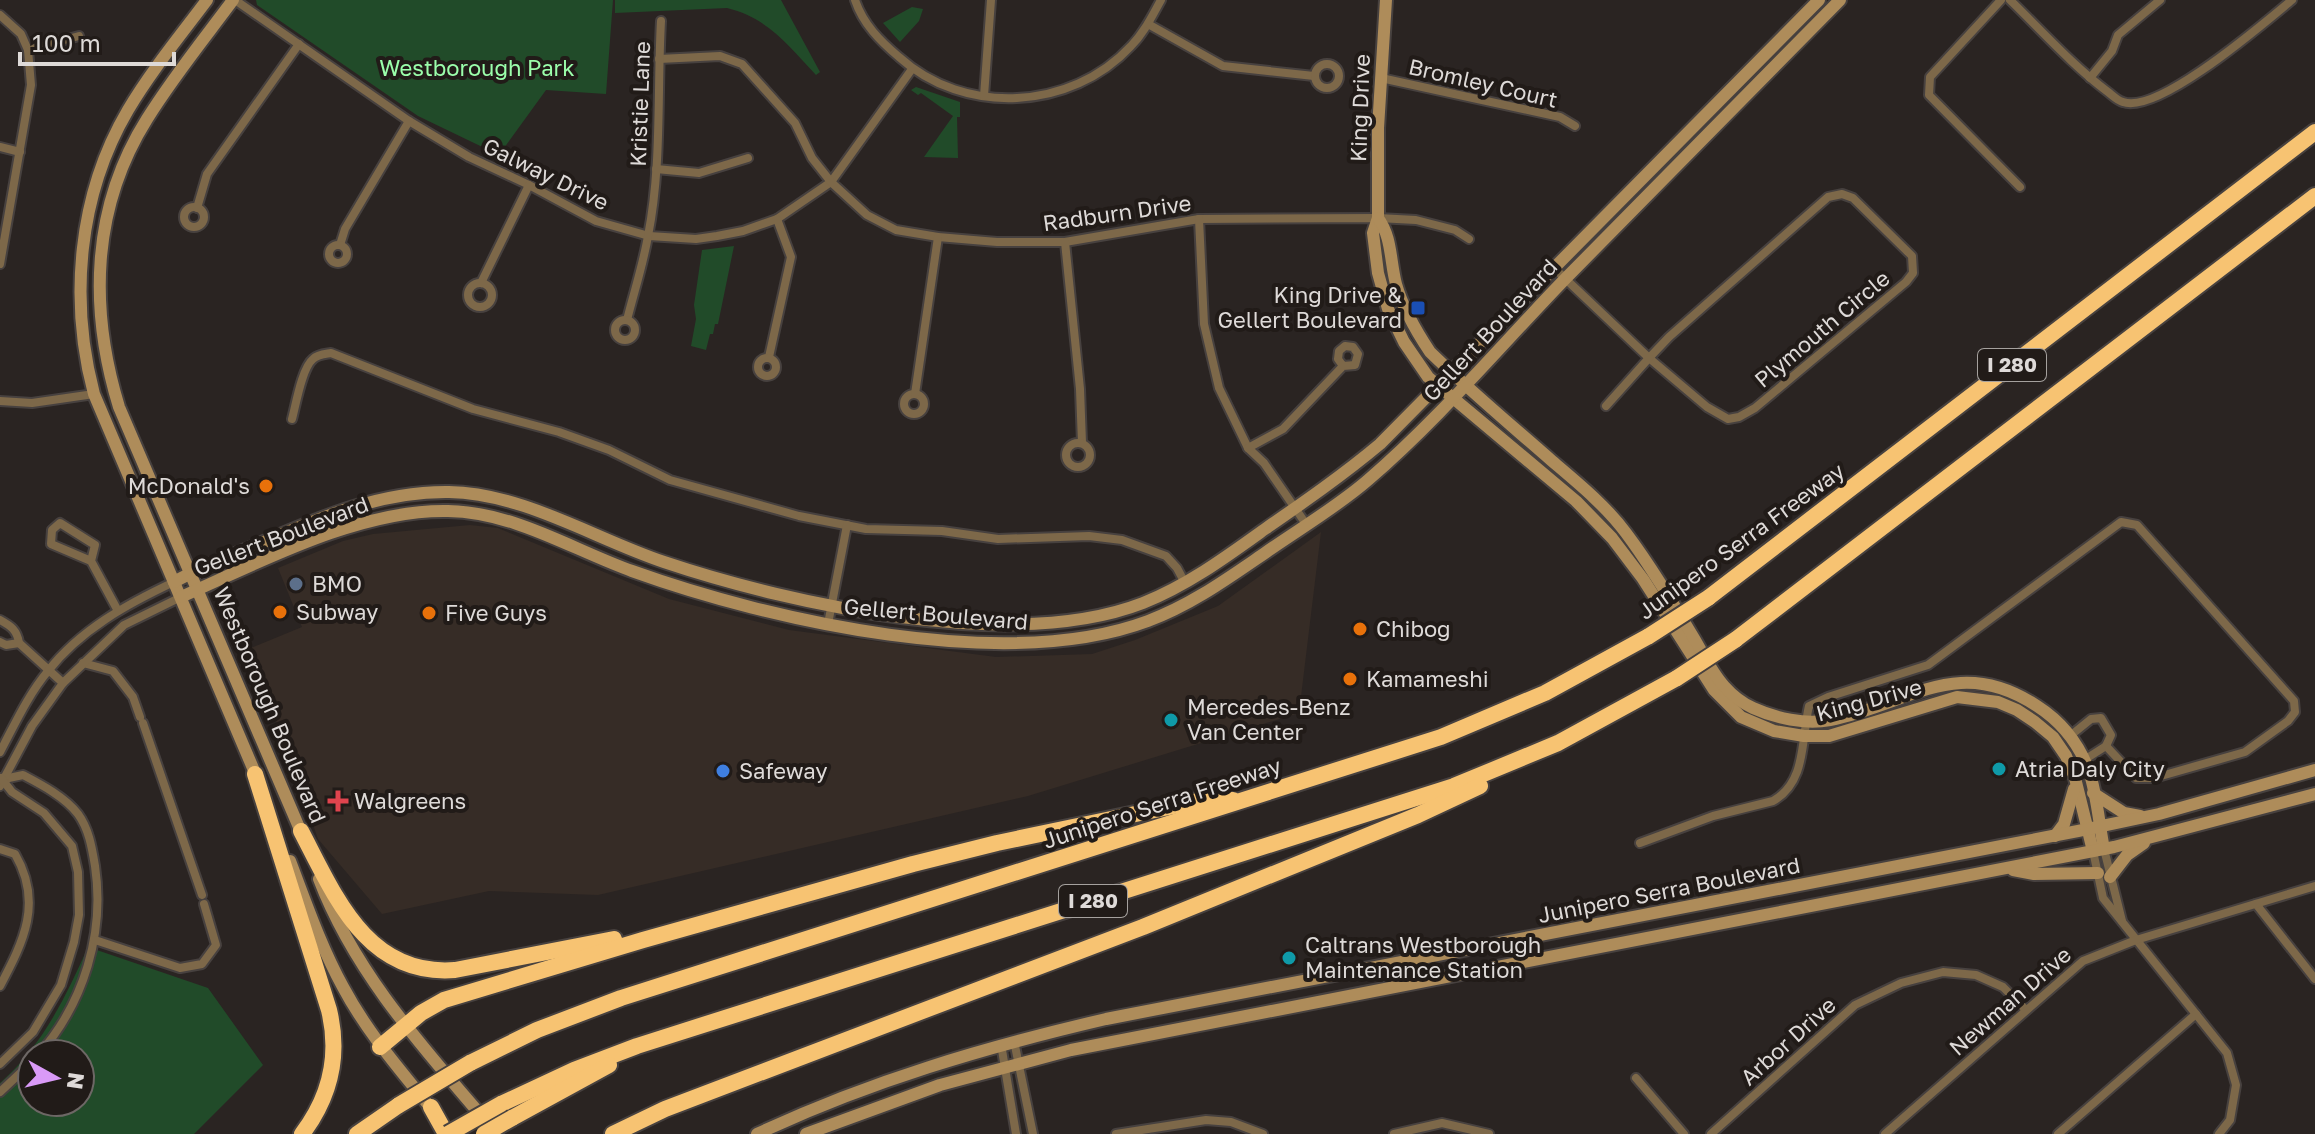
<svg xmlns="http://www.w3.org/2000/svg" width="2315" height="1134" font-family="'Golos Text',sans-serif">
<rect width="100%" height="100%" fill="#2a2422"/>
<polygon fill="#362c26" points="470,525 498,528 669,599 789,630 996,657 1092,654 1135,640 1218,606 1321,532 1299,713 1028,796 598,895 489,891 382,914 318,839 284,740 246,650 302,627 278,568 343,541 373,534"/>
<g fill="#214b29" fill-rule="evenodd">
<polygon points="256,0 613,0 606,94 546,90 499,155 418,116 257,5"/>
<path d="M615 0H781L820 72 816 75C789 46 768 18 727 8L615 13Z"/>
<polygon points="912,7 923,9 919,21 900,42 883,23"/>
<polygon points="916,87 960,102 960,117 957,117 958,158 924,157 953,116 921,93 918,95 911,90"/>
<polygon points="734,246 718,324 715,324 713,334 710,334 706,350 691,346 696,319 694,305 702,250"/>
<path d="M88 947 208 988 263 1065 194 1134H0V1083C43 1045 65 998 88 947ZM32 1054H80V1102H32Z"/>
</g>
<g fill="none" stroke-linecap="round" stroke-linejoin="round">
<g stroke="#47413f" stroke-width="12">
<g id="street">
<polyline points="235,0 409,121 469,157 529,185 596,221 649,236 696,239 717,236 743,231 777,219 831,182 912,69"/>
<path d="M855 0C863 24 880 41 899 57 964 116 1071 111 1131 46 1144 33 1152 16 1161 0"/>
<polyline points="2001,0 1930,77 1929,95 2020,187"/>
<path d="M2010 0C2042 31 2072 65 2108 92 2112 95 2118 101 2123 102 2158 115 2264 23 2292 0"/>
<polyline points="0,15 21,34 28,50 31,85 0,264"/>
<polyline points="1148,24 1223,66 1314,76"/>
<polyline points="28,50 79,36"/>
<polyline points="659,59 720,56 742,64 795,123 812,158 831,182 867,215 896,230 938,237 997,242 1065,242 1199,219 1378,218 1416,220 1455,230 1469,239"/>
<circle cx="1327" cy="76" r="12"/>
<polyline points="1381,78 1560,117 1575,126"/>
<polyline points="2090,78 2112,51 2118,35 2160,0"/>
<polyline points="984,96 991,0"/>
<polyline points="0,147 20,152"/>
<polyline points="656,169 699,173 748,158"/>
<polygon points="1842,194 1853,198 1912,256 1913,273 1906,282 1755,408 1739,417 1728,419 1707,407 1649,358 1669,337 1828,197"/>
<circle cx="194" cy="217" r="10"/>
<polyline points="197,208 207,174 299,44"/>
<polyline points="1199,219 1204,324 1219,388 1248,448 1264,463 1306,524"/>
<polyline points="1065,242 1080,389 1082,443"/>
<polyline points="340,245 345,229 409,121"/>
<circle cx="338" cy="254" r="9"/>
<polyline points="1554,268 1649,358 1606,406"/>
<polyline points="481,283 529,185"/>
<circle cx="480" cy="295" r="12"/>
<path d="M627 320C634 292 643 265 648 236 662 166 657 93 661 21"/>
<circle cx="625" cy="330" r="10"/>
<polyline points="769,357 791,257 777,219"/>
<circle cx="767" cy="367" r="9"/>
<circle cx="914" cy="404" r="10"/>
<polyline points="915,394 938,237"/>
<polyline points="0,401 32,403 94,394"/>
<path d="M292 419C296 404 302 368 313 359 318 354 325 354 331 353L473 409 559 432 609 450 670 480 799 516 866 529 942 531 998 539 1089 536 1122 540 1166 556 1177 568 1185 583"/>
<circle cx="1078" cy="455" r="12"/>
<polyline points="1248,448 1283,429 1343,366 1355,365 1358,354 1353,347 1345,346 1339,351 1338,359 1343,366"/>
<polyline points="91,561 51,544 52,530 60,523 95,545 91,561 118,611"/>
<path d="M0 620C11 626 17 630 19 643L63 683"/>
<polyline points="828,624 847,525"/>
<polyline points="0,642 6,645 19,643"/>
<polyline points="83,663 113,671 133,697 140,717"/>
<polyline points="143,723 202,895"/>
<polyline points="2070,736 2091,719 2101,718 2111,735 2106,746 2084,760"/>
<path d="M0 752C15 724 28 695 48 671 80 630 127 604 174 582"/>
<path d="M4 779 23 775C42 785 65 797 78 814 89 829 92 848 95 866 105 933 84 1003 39 1054"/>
<polyline points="0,786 32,726 63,683 124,625 181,597"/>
<path d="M1640 843 1713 816 1773 801C1807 782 1801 739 1809 706L1828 697 1928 665 2121 522 2137 525 2294 701 2295 712 2288 721 2245 752 2154 778H2136L2106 746"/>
<path d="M0 849 15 854C43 902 24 941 0 986"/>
<polyline points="2104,849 2122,921"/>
<polyline points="2093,851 2103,898 2227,1053 2236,1085 2230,1120 2219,1134"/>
<polyline points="2256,904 2315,979"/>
<polyline points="95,940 180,968 202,964 216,945 204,904"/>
<polyline points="1014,1041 1033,1134"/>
<polyline points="1001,1044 1016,1134"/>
<polyline points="0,1064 33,1032 61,985 74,942 79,915 78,872 72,846 44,813 12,792 1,778"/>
<polyline points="1636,1078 1684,1134"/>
<polyline points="0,1092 32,1062"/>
<polyline points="1116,1134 1206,1120 1231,1122 1263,1134"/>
<polyline points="1394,1134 1442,1123 1489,1134"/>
<polyline points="1711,1134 1855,1005 1901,983 1943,972 1976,975 2003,987 2026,1010"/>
<polyline points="1885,1134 2083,961 2136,940 2315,886"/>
<polyline points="2058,1134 2196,1014"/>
</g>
</g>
<g stroke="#47413f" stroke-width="16">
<g id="secondary">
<path d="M207 0C180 36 151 71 128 110 78 195 69 300 94 394L258 780"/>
<path d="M233 0C204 39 173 77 147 119 91 208 89 309 119 407L304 839"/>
<polyline points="1386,0 1378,128 1378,218 1373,233 1378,273 1388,309 1404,342 1428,377 1576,501 1612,538 1643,579 1714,690 1741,717 1774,731 1804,736 1829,736 1957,697 1998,702 2017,710 2035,722 2053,737 2066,756 2075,778 2093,851"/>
<path d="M1378 218C1392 237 1390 261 1396 284 1403 309 1416 331 1430 352 1469 390 1511 425 1552 461 1578 483 1606 506 1626 533 1650 565 1671 600 1692 635 1702 651 1711 672 1724 686 1732 695 1742 703 1753 708 1775 718 1805 725 1830 720 1908 705 1957 653 2037 706 2062 722 2079 744 2089 771 2097 795 2099 824 2104 849"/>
<path d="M174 582C201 567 229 557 257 545 319 518 380 491 449 492 523 493 595 539 664 562 792 605 1014 653 1143 603 1188 585 1226 557 1265 529 1304 502 1343 475 1380 444L1819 0"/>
<path d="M181 597C260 562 360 509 448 511 514 512 571 549 632 571 771 621 1006 674 1148 621 1191 605 1227 579 1265 553 1299 529 1337 507 1368 480 1440 418 1501 345 1566 278 1657 185 1749 93 1840 0"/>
<polyline points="2093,793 2124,813 2140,816"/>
<polyline points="2055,836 2064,824 2074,789"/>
<path d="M290 861C306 903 321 947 343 987 368 1034 402 1072 435 1113"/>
<polyline points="2013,870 2034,874 2098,873"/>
<polyline points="2110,877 2127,855 2144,843"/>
<path d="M319 879C356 977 430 1055 497 1134"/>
<path d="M757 1134C870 1081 986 1047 1106 1019L2078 831 2159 814 2315 770"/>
<polyline points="806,1134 940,1085 1071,1050 2114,847 2315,794"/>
</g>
</g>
<g stroke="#47413f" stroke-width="20">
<g id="highway">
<polyline points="1708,598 2315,132"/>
<polyline points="1735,640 2315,196"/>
<path d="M255 774 329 1010C340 1055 330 1097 302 1134"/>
<path d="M301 831C335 896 367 977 455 970L614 939"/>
<polyline points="380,1047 421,1013 444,1000 643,940 913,864 997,843 1207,799 1233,800"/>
<polyline points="470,1063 537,1030 621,998 1441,737 1545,693 1649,636"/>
<polyline points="501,1104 574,1070 637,1046 1454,786 1558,743 1677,678"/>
<polyline points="431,1107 446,1134"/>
<polyline points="512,1118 609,1065"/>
<polyline points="357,1134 399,1105"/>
<polyline points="613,1134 665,1109 1143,927 1418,815 1480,786"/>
</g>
</g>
<use href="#street" stroke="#7d6849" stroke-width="8"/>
<use href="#secondary" stroke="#ae8c5a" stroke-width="12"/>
<use href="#highway" stroke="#f7c372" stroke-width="16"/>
<g stroke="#47413f" stroke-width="20" stroke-linecap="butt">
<g id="highway-bridge">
<polyline points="1649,636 1708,598"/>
<polyline points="1677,678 1735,640"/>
<polyline points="399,1105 470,1063"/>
<polyline points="448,1134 501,1104"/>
<polyline points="484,1134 512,1118"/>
</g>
</g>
<use href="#highway-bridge" stroke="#f7c372" stroke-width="16"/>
</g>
<rect fill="#1a4fb4" stroke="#211b18" stroke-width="3" x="1410" y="300" width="16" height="16" rx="4"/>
<g fill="#e8710a" stroke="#211b18" stroke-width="3">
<circle cx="266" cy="486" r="8"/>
<circle cx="280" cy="612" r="8"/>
<circle cx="429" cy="613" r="8"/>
<circle cx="1360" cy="629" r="8"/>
<circle cx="1350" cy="679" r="8"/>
</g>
<circle fill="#5c6f8a" stroke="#211b18" stroke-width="3" cx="296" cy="584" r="8"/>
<g fill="#0f9aa8" stroke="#211b18" stroke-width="3">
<circle cx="1171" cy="720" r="8"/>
<circle cx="1999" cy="769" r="8"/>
<circle cx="1289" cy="958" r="8"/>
</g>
<circle fill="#3f7fe0" stroke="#211b18" stroke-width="3" cx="723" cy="771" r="8"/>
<path fill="#e0444e" stroke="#211b18" stroke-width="3" d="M334 789h8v8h8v8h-8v8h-8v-8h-8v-8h8z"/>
<g text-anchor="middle" stroke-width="8" stroke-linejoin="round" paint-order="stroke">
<g fill="#211b18" stroke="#a5a19e" stroke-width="2">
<rect x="1978" y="349" width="68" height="32" rx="6"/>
<rect x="1059" y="885" width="68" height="32" rx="6"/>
</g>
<g font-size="20" font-weight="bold" fill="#dedad8">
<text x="2012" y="372">I 280</text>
<text x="1093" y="908">I 280</text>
</g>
<g font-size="22" fill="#9bfeab" stroke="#211b18">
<text x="477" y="76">Westborough Park</text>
</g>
<g font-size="22" fill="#dedad8" stroke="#211b18">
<text transform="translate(1483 83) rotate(13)" y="8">Bromley Court</text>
<text transform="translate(640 104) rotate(-88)" y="8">Kristie Lane</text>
<text transform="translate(1360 108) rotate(-88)" y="8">King Drive</text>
<text transform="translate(546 174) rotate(26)" y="8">Galway Drive</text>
<text transform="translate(1117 213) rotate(-8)" y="8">Radburn Drive</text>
<text transform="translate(1822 329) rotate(-40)" y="8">Plymouth Circle</text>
<text transform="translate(1490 330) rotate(-47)" y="8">Gellert Boulevard</text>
<text transform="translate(281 536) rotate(-21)" y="8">Gellert Boulevard</text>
<text transform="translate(1741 541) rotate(-36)" y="8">Junipero Serra Freeway</text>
<text transform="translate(936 614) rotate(5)" y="8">Gellert Boulevard</text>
<text transform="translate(1869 700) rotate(-15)" y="8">King Drive</text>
<text transform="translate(270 705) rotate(67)" y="8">Westborough Boulevard</text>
<text transform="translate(1162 803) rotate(-18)" y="8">Junipero Serra Freeway</text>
<text transform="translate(1669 890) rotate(-11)" y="8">Junipero Serra Boulevard</text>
<text transform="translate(2010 1001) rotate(-41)" y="8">Newman Drive</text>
<text transform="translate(1788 1041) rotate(-42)" y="8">Arbor Drive</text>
</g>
<g font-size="22" fill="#dedad8" stroke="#211b18" text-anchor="start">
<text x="1402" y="303" text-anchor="end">King Drive &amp;<tspan x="1402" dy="25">Gellert Boulevard</tspan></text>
<text x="250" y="494" text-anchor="end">McDonald's</text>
<text x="312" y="592">BMO</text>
<text x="296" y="620">Subway</text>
<text x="445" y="621">Five Guys</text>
<text x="1376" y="637">Chibog</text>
<text x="1366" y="687">Kamameshi</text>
<text x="1187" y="715">Mercedes-Benz<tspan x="1187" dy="25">Van Center</tspan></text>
<text x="2015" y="777">Atria Daly City</text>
<text x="739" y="779">Safeway</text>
<text x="354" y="809">Walgreens</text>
<text x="1305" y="953">Caltrans Westborough<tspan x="1305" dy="25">Maintenance Station</tspan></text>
</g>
</g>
<g transform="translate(56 1078) rotate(98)"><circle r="38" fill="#211b18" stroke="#6d6765" stroke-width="2"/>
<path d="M0-6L14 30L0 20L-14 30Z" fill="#d99af7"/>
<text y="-12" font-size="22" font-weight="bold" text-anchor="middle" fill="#dedad8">N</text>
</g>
<path d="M20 52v12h154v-12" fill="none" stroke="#dedad8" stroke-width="4"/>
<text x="32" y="52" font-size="24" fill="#dedad8" stroke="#211b18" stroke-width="6" paint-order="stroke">100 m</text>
</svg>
